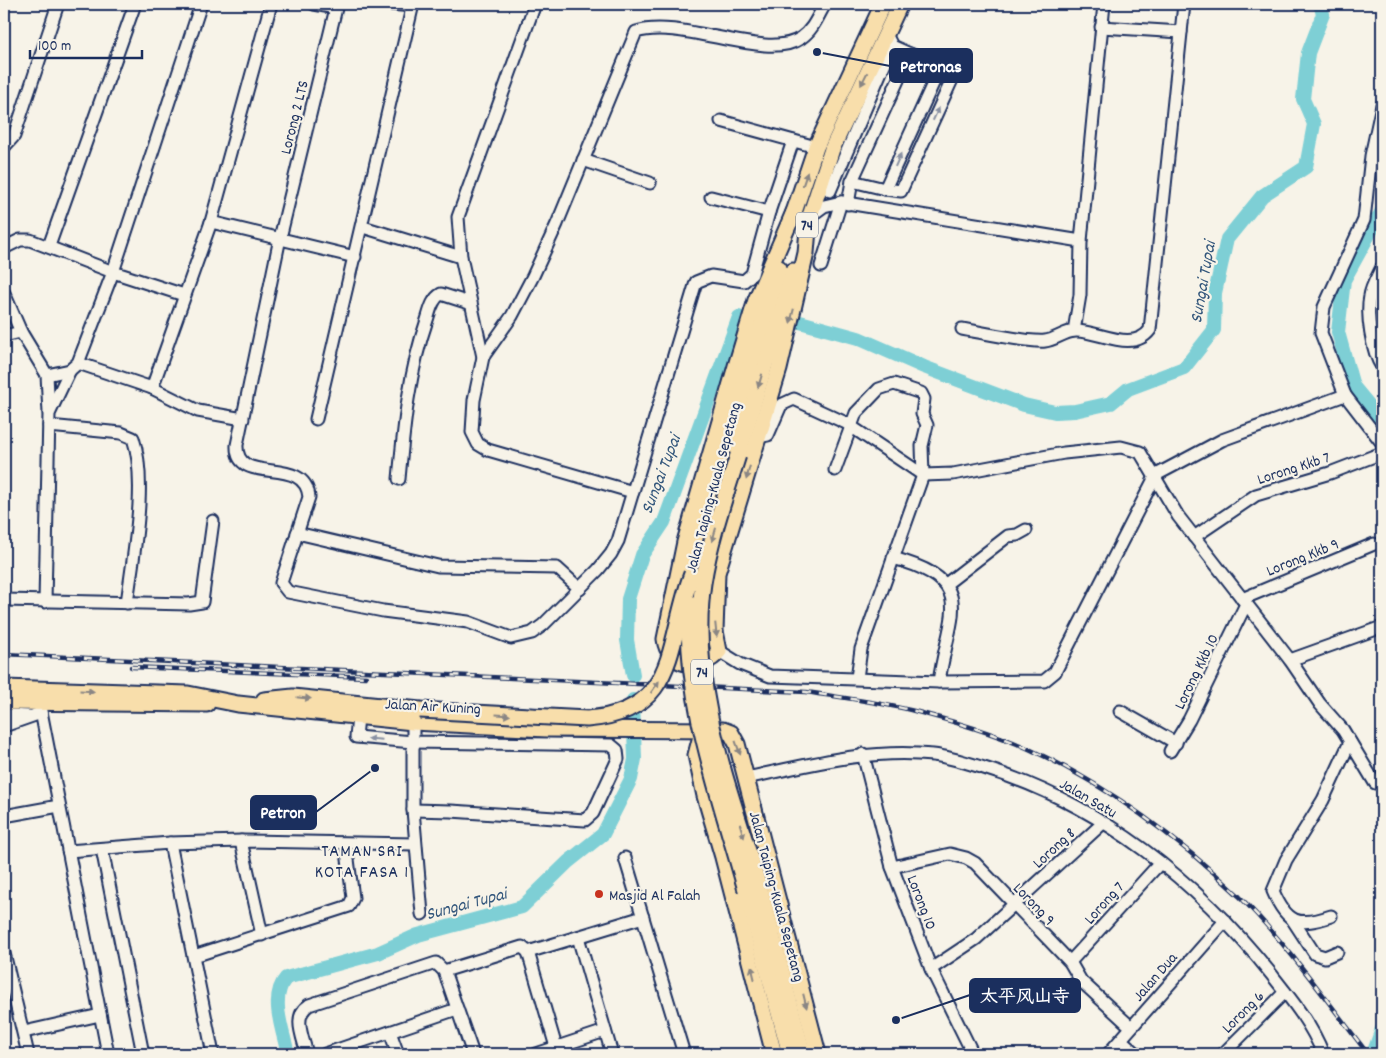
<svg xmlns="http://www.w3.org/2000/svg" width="1386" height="1058" font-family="Dekko,'LXGW WenKai TC',sans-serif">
<rect width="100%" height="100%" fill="#f7f3e8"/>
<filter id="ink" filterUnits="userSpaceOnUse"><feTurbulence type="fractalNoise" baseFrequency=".02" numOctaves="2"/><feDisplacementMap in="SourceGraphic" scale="10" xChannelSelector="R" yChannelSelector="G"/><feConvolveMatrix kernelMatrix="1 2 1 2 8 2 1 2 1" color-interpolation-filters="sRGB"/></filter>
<g filter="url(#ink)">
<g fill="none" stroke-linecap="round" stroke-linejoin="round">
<g stroke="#7ecfd5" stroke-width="14">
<polyline points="1382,211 1344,280 1338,332 1353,386 1382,421"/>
<polyline points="800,322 858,338 924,367 1024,405 1055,412 1075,411 1111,403 1128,389 1184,368 1214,330 1215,293 1227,239 1262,196 1306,167 1314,124 1303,99 1308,53 1323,14 1320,4"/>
<polyline points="633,675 627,640 628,599 642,555 664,522 739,317"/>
<path d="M288 1054C283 1031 269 997 286 978L378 953 418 935 522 907 568 862 603 834 631 779 635 759 633 700"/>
<polyline points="1373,1054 1382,1029"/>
</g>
<g stroke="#1b2f5e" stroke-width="15">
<g id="minor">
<polyline points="314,4 336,8"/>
<path d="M337 4 280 238 237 445C235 488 305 453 309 497L281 583 288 592 383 611 468 622 511 638 532 633 543 625 598 570 611 554 618 541 696 282 711 276 744 281 752 274 769 212 793 141"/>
<polyline points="389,4 413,6"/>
<polyline points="535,4 458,217 461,257 483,357 474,400 472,432 478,444 488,450 633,492"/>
<polyline points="1101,27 1181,32"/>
<polyline points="1382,105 1371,156 1364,220 1324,307 1321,333 1345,395 1382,443"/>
<polyline points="721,121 816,147"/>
<polyline points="4,147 14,136 58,4"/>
<polyline points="583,160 650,183"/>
<polyline points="852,181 885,189 941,66 910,54"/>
<polyline points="885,189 901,191 956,71 941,66"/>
<polyline points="830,191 892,46"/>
<polyline points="711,197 769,212"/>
<polyline points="848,204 852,181 910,54 892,46 886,34"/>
<polyline points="809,217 824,206 841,202 1081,241"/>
<polyline points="211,222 355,257"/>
<polyline points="363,227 461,257"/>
<polyline points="49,246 135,4"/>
<polyline points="4,248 20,240 30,240 113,272 184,295"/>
<polyline points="821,266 841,202"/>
<path d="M1382 267C1378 276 1371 286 1370 296 1366 315 1372 352 1382 367"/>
<polyline points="4,293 21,332 47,375 70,370 78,363 113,272 201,4"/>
<path d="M962 329C980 332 1029 343 1045 341 1055 340 1064 332 1074 331 1096 329 1132 354 1150 330L1184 4"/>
<polyline points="1074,331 1080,295 1081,241 1104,4"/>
<polyline points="4,336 21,332"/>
<path d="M483 357 512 316 533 276 557 224 636 32C681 17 767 62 801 38 813 30 818 16 825 4"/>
<polyline points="78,363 152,388 198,411 243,419"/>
<polyline points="47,375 49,413"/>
<polyline points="152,388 211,222 271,4"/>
<polyline points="316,419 413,4"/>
<path d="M49 426 121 433 133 438C148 483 133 556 127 603"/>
<polyline points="758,437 768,435 781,405 794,399 846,423 923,475 953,474 1064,453 1121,447 1140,452 1178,516 1290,660 1320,704 1343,730 1375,783"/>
<polyline points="835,470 856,413 879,389 894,384 921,393 924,399 922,414 927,425 922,446 923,475 861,649 857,678"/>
<path d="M399 479C404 424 409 372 427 320 430 311 432 299 441 294L469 303"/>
<polyline points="297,533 438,566 557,568 580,589"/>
<polyline points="1194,537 1256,495 1330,473 1382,453"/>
<path d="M893 558C981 582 948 615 939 682"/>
<polyline points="946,584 1008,536 1017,535 1026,530"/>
<polyline points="1242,599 1374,544"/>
<polyline points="4,600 189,604 202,602 213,521"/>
<polyline points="45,602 49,414 70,370"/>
<polyline points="719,651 740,664 770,676 939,682 1044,681 1055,672 1156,475 1222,440 1345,395"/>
<polyline points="1290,660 1382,627"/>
<polyline points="38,696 108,1054"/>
<polyline points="1120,711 1176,743"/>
<polyline points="4,715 29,716"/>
<polyline points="358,717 356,737 413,742 611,745 617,750 618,759 593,813 585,820 451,811 413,810"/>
<polyline points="413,722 413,810 422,914"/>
<polyline points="4,726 41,713"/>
<polyline points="1170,751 1189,720 1246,604"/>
<polyline points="863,754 892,867 931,969 973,1054"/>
<path d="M746 778C808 765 869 748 933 755 950 757 968 763 984 768 1100 803 1198 882 1272 975 1291 999 1312 1025 1323 1054"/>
<polyline points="4,816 59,806"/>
<polyline points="241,841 262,935"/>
<polyline points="170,843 213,1054"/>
<polyline points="102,849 143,1054"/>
<polyline points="68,851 170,843 241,841 415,844"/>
<polyline points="625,858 684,1054"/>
<polyline points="892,867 950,854 966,858 975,863 1070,962 1081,981 1131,1027"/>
<path d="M1331 916C1299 927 1287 924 1273 891L1286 860 1323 800 1350 742"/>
<polyline points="1292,919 1315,954 1325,957 1337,952"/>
<polyline points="578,937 612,1054"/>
<polyline points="528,952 556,1047"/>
<polyline points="4,953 28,1054"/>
<polyline points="194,956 349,906 353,898 346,844"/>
<polyline points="1070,962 1160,863"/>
<polyline points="931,969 976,939 1103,823"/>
<polyline points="444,971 522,947 528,952 643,917"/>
<polyline points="24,1032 100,1015"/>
<polyline points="390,1032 398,1054"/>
<polyline points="1121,1040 1137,1054"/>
<path d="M307 1054C303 1037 292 1016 309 1005L436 963 444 971 473 1054"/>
<polyline points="325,1054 457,1009"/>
<polyline points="536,1054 605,1031"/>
<polyline points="1108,1054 1225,921"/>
<polyline points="1223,1054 1285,992"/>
</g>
</g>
<g stroke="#1b2f5e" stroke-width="19">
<g id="major">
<path d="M794 212 756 300 736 366 685 542 665 639C668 667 702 672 719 651L715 631 717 573 779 369 806 253 809 217"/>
<polyline points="791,221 816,147 883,4"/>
<polyline points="807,225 832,149 900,4"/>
<polyline points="738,455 793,271"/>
<polyline points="692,574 696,552 728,439 779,268"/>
<polyline points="4,688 188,694 238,704 413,722 547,729 723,730 731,733 737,744 818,1054"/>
<polyline points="264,700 293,697 420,710"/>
<polyline points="4,702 207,704"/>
<polyline points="710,730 700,740 696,755 705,796 723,857 774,1054"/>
<polyline points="759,886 803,1054"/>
<polyline points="746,890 790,1054"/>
</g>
</g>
<use href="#minor" stroke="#f7f3e8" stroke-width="11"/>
<use href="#major" stroke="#f8deab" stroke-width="15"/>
<g stroke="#1b2f5e" stroke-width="4.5">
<g id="rail">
<path d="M4 654 806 692C843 698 881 702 918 712 955 722 994 733 1029 749 1107 785 1177 837 1239 896 1287 944 1327 1001 1368 1054"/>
<polyline points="131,667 366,677"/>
</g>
</g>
<use href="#rail" stroke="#f7f3e8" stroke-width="2.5" stroke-dasharray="8" stroke-linecap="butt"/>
<g stroke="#1b2f5e" stroke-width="19" stroke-linecap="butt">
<g id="major-bridge">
<path d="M738 455C725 497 710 539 703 583 688 686 730 790 759 886"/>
<path d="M690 603C683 699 721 799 746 890"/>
<path d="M420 710 587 719C680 712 666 642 692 574"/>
</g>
</g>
<use href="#major-bridge" stroke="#f8deab" stroke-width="15"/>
</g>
<defs><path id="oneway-solid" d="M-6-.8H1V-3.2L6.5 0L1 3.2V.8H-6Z" transform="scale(1.25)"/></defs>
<g fill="#8a8684">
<use href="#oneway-solid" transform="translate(864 79) rotate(117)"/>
<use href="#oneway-solid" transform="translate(805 179) rotate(-71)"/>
<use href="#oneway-solid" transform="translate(792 316) rotate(104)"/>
<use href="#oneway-solid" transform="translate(760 381) rotate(107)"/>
<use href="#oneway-solid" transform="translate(748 473) rotate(105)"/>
<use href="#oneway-solid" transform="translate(714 535) rotate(106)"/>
<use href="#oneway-solid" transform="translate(716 630) rotate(84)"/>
<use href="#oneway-solid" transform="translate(655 687) rotate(-55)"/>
<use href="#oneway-solid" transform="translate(87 691) rotate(3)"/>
<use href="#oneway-solid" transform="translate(304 698) rotate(6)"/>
<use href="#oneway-solid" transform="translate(503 715) rotate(3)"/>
<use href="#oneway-solid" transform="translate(738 748) rotate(70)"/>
<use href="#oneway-solid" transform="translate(742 831) rotate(73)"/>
<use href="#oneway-solid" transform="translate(753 973) rotate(-104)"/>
<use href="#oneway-solid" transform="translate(805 1001) rotate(76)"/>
</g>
<g fill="#8991a3">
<use href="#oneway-solid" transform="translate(936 114) rotate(-65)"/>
<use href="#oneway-solid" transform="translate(898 160) rotate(-66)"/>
<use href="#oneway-solid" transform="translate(375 739) rotate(-175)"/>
</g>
</g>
<circle fill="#c8321e" stroke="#f7f3e8" stroke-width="2" cx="599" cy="894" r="5"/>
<g text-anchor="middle" stroke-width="4.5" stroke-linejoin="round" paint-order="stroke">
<g fill="#f7f3e8" stroke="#5d6a87" stroke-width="1">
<rect x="796" y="212.5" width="22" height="25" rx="4"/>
<rect x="691" y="659.5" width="22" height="25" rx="4"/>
</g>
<g font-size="15" font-weight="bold" fill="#1b2f5e">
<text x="807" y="230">74</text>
<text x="702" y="677">74</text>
</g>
<g font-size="16" fill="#1b2f5e" stroke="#f7f3e8">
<text transform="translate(293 117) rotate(-76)" y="6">Lorong 2 LTS</text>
<text transform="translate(1293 467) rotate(-18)" y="6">Lorong Kkb 7</text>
<text transform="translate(712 487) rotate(-75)" y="6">Jalan Taiping-Kuala Sepetang</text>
<text transform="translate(1302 556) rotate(-22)" y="6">Lorong Kkb 9</text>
<text transform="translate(1195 671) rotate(-64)" y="6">Lorong Kkb 10</text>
<text transform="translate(433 705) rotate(3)" y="6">Jalan Air Kuning</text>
<text transform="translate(1089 797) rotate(30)" y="6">Jalan Satu</text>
<text transform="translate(1053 847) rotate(-43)" y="6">Lorong 8</text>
<text transform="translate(778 896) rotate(75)" y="6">Jalan Taiping-Kuala Sepetang</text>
<text transform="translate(923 902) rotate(69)" y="6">Lorong 10</text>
<text transform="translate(1103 902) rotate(-48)" y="6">Lorong 7</text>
<text transform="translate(1035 903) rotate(46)" y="6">Lorong 9</text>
<text transform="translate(1154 976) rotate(-49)" y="6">Jalan Dua</text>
<text transform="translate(1242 1011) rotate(-45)" y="6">Lorong 6</text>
</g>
<g font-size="16" fill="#1b2f5e" stroke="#f7f3e8" text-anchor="start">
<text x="609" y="900">Masjid Al Falah</text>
</g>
<g font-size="18" font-style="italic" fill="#34577c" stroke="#f7f3e8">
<text transform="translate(1202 282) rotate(-80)" y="6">Sungai Tupai</text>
<text transform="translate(660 474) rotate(-69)" y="6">Sungai Tupai</text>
<text transform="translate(466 903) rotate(-15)" y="6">Sungai Tupai</text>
</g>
<g font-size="18" letter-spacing="1" fill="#1b2f5e" stroke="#f7f3e8">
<text x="362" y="856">TAMAN SRI<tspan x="362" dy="21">KOTA FASA 1</tspan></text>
</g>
</g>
<path fill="none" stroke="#1b2f5e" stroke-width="2" d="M817 52L890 66M375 768L316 812M896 1020L970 995"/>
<g fill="#1b2f5e" stroke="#f7f3e8" stroke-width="2">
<circle cx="817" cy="52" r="5"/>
<circle cx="375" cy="768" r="5"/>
<circle cx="896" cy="1020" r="5"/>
</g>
<g fill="#1b2f5e" stroke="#1b2f5e" stroke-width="2">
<rect x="890" y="49" width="82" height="33" rx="5"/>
<rect x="251" y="796" width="65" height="33" rx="5"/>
<rect x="970" y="979" width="110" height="33" rx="5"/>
</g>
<g font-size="18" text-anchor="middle" font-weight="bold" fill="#fff">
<text x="931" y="72">Petronas</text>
<text x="283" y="818">Petron</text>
<text x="1025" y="1002">太平风山寺</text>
</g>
<rect width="1386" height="1058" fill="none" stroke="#f7f3e8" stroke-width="20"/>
<rect x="10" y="10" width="1366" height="1038" fill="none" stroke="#1b2f5e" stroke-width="2" filter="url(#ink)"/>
<path d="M30 50v8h112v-8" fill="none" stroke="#1b2f5e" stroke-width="2.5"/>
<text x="38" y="50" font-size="15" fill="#1b2f5e" stroke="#f7f3e8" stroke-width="4" paint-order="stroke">100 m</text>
</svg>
